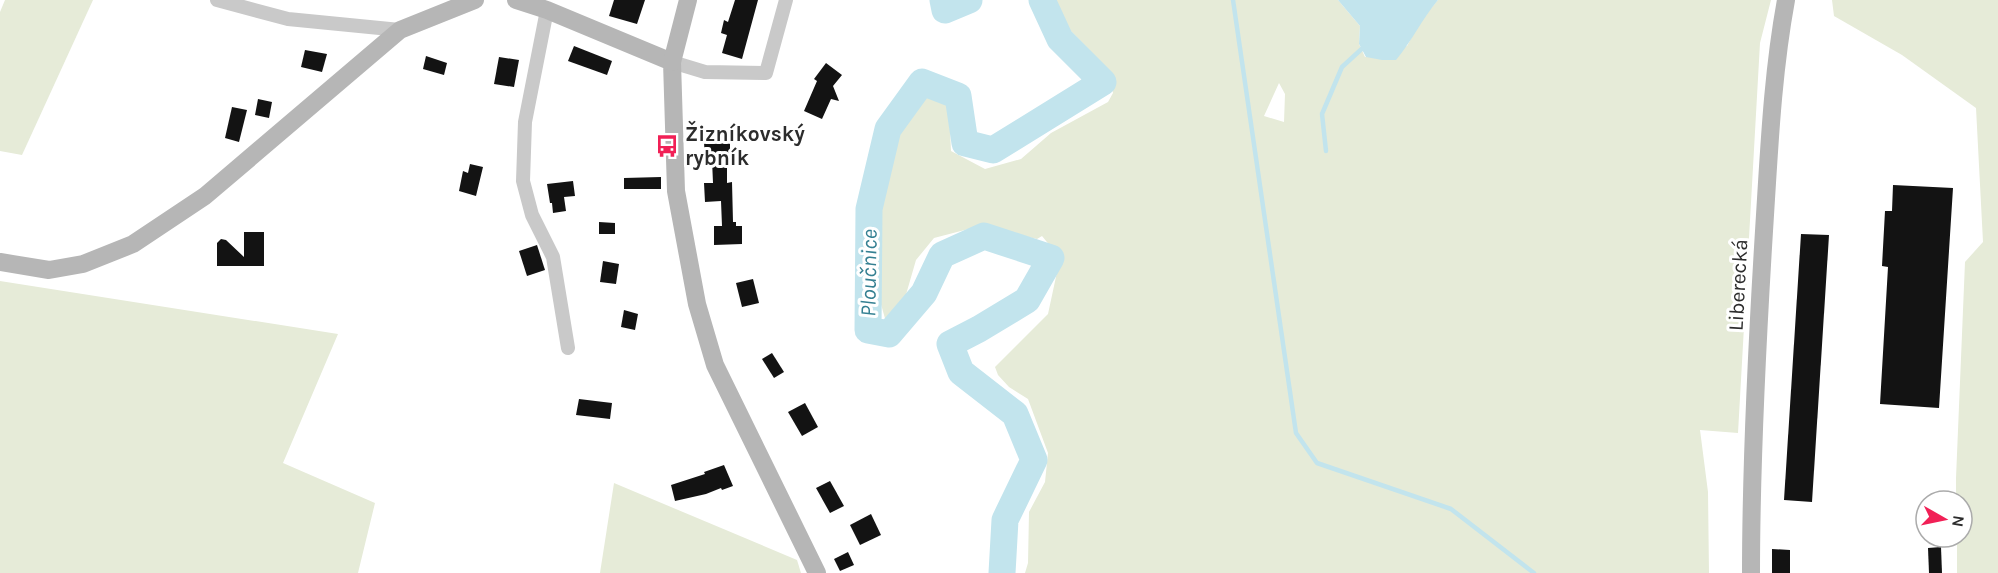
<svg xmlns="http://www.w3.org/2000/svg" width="1998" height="573" font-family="Karla,sans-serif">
<rect width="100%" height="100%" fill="#fff"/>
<g fill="#e6ebd8" fill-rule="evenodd">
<polygon points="5,0 93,0 22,155 0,151 0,12"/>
<path d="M1049 0H1338L1360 26 1359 44 1365 57 1407 46 1421 20 1438 0H1771L1760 43 1738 433 1700 430 1708 492 1709 573H1025L1028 563 1029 512 1045 482 1048 453 1028 399 1009 387 998 375 995 367 1048 314 1060 258 1042 236 1037 239 980 226 934 238 916 260 905 298 886 322 877 290 883 157 931 87 938 88 949 110 951 151 985 169 1021 159 1051 133 1108 102 1113 93 1109 70 1053 13ZM1279 83 1285 94 1284 122 1264 116Z"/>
<polygon points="1832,0 1998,0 1998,573 1957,573 1957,537 1962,537 1962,501 1956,501 1956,478 1965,262 1983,242 1976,108 1902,55 1834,16"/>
<polygon points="0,281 338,334 283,463 375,503 358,573 0,573"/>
<polygon points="614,483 797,560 801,573 600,573"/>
</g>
<path fill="#c2e4ed" d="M1338 0H1438C1422 19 1412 41 1396 60H1382L1366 57 1359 44 1360 26Z"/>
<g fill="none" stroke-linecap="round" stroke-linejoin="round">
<g stroke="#c2e4ed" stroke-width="4.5">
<polyline points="1233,0 1296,433 1317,463 1451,509 1534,573"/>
<polyline points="1326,151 1322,114 1342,67 1366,45"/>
</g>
<g stroke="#c2e4ed" stroke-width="27">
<polyline points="943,0 945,10 969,0"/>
<polyline points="1002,573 1005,520 1034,460 1015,414 961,372 950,344 979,329 1027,300 1051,258 984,236 942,255 924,293 889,334 868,330 869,209 888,129 922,82 958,96 965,143 993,150 1103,82 1060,39 1042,0"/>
</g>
</g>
<g fill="#131313">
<polygon points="614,0 645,0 637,24 609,16"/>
<polygon points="735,0 758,0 742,59 722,53 727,35 721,33 724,20 728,22"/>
<polygon points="574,46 612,61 607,75 568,61"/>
<polygon points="305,50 327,54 322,72 301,67"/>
<polygon points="426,56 447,63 444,75 423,69"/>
<polygon points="499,57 519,60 514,87 494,84"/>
<polygon points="826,63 842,75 833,86 839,101 831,99 822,119 804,111 817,81 814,79"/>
<polygon points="258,99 272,102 269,118 255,115"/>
<polygon points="232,107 247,110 239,142 225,138"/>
<polygon points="730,141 730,159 727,159 727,183 732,182 733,222 736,222 736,226 742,226 742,244 714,245 714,226 722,226 721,201 705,202 704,183 713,183 712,160 705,160 704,142"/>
<polygon points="470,164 483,167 476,196 459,191 463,171 468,173"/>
<polygon points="661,177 661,189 624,189 624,178"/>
<polygon points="573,181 575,196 564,197 566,211 553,213 552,203 550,203 547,184"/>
<polygon points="1893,185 1953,188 1939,408 1880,404 1888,267 1882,266 1885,211 1892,211"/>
<polygon points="599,222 615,223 615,234 599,234"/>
<polygon points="244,232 264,232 264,266 217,266 217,243 221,239 226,240 244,257"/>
<polygon points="1801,234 1829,235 1812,502 1784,500"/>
<polygon points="537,245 545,270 527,276 519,251"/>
<polygon points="603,261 619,264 616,284 600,282"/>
<polygon points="753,279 759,303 742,307 736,283"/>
<polygon points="624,310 638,314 635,330 621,327"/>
<polygon points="772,353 784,372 774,378 762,359"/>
<polygon points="579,399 612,403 610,419 576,415"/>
<polygon points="805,403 818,427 802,436 788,412"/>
<polygon points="724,465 733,486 722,490 721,488 706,494 675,501 671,485 705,474 704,472"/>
<polygon points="830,481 844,506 830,513 816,488"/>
<polygon points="871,514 881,535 860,545 850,525"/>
<polygon points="1941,547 1942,573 1929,573 1928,548"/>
<polygon points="1772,549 1790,550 1790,573 1772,573"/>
<polygon points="848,552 854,565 840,571 834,559"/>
</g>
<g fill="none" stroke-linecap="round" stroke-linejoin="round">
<g stroke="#c9c9c9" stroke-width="14">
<polyline points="217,0 288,19 400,30"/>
<polyline points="547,10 525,122 523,181 532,215 553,257 568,348"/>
<polyline points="672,62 705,72 766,73 786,0"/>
</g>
<g stroke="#b6b6b6" stroke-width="18">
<polyline points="516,0 547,10 672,62 676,191 697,304 715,365 817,573"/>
<polyline points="672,62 688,0"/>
<polyline points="0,262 49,270 83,264 133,244 205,196 400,30 475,0"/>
<path d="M1751 573C1751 459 1757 345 1764 231 1769 154 1772 76 1786 0"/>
</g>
</g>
<defs>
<g id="bus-bare" transform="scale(1.8)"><path d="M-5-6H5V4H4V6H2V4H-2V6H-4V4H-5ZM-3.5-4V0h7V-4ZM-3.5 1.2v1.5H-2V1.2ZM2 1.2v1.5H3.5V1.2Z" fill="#f12056" stroke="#fff" stroke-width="2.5" paint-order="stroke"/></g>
</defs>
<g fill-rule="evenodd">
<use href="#bus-bare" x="667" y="146"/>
</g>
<g text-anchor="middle" stroke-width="6" stroke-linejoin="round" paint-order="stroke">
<g font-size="21" font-weight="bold" fill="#2c2c2c" stroke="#fff" text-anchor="start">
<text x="685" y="141">Žizníkovský<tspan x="685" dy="24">rybník</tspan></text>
</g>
<g font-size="21" fill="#2c2c2c" stroke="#fff">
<text transform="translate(1738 285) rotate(-87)" y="7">Liberecká</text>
</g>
<g font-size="22" font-style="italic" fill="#358092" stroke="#fff">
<text transform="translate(868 273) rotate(-89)" y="8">Ploučnice</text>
</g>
</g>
<g transform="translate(1944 519) rotate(99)"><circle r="28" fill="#ffffff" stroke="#ababab" stroke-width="1.5"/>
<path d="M0-4.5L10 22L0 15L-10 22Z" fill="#f12056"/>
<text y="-9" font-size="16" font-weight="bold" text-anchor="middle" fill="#2c2c2c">N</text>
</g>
</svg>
